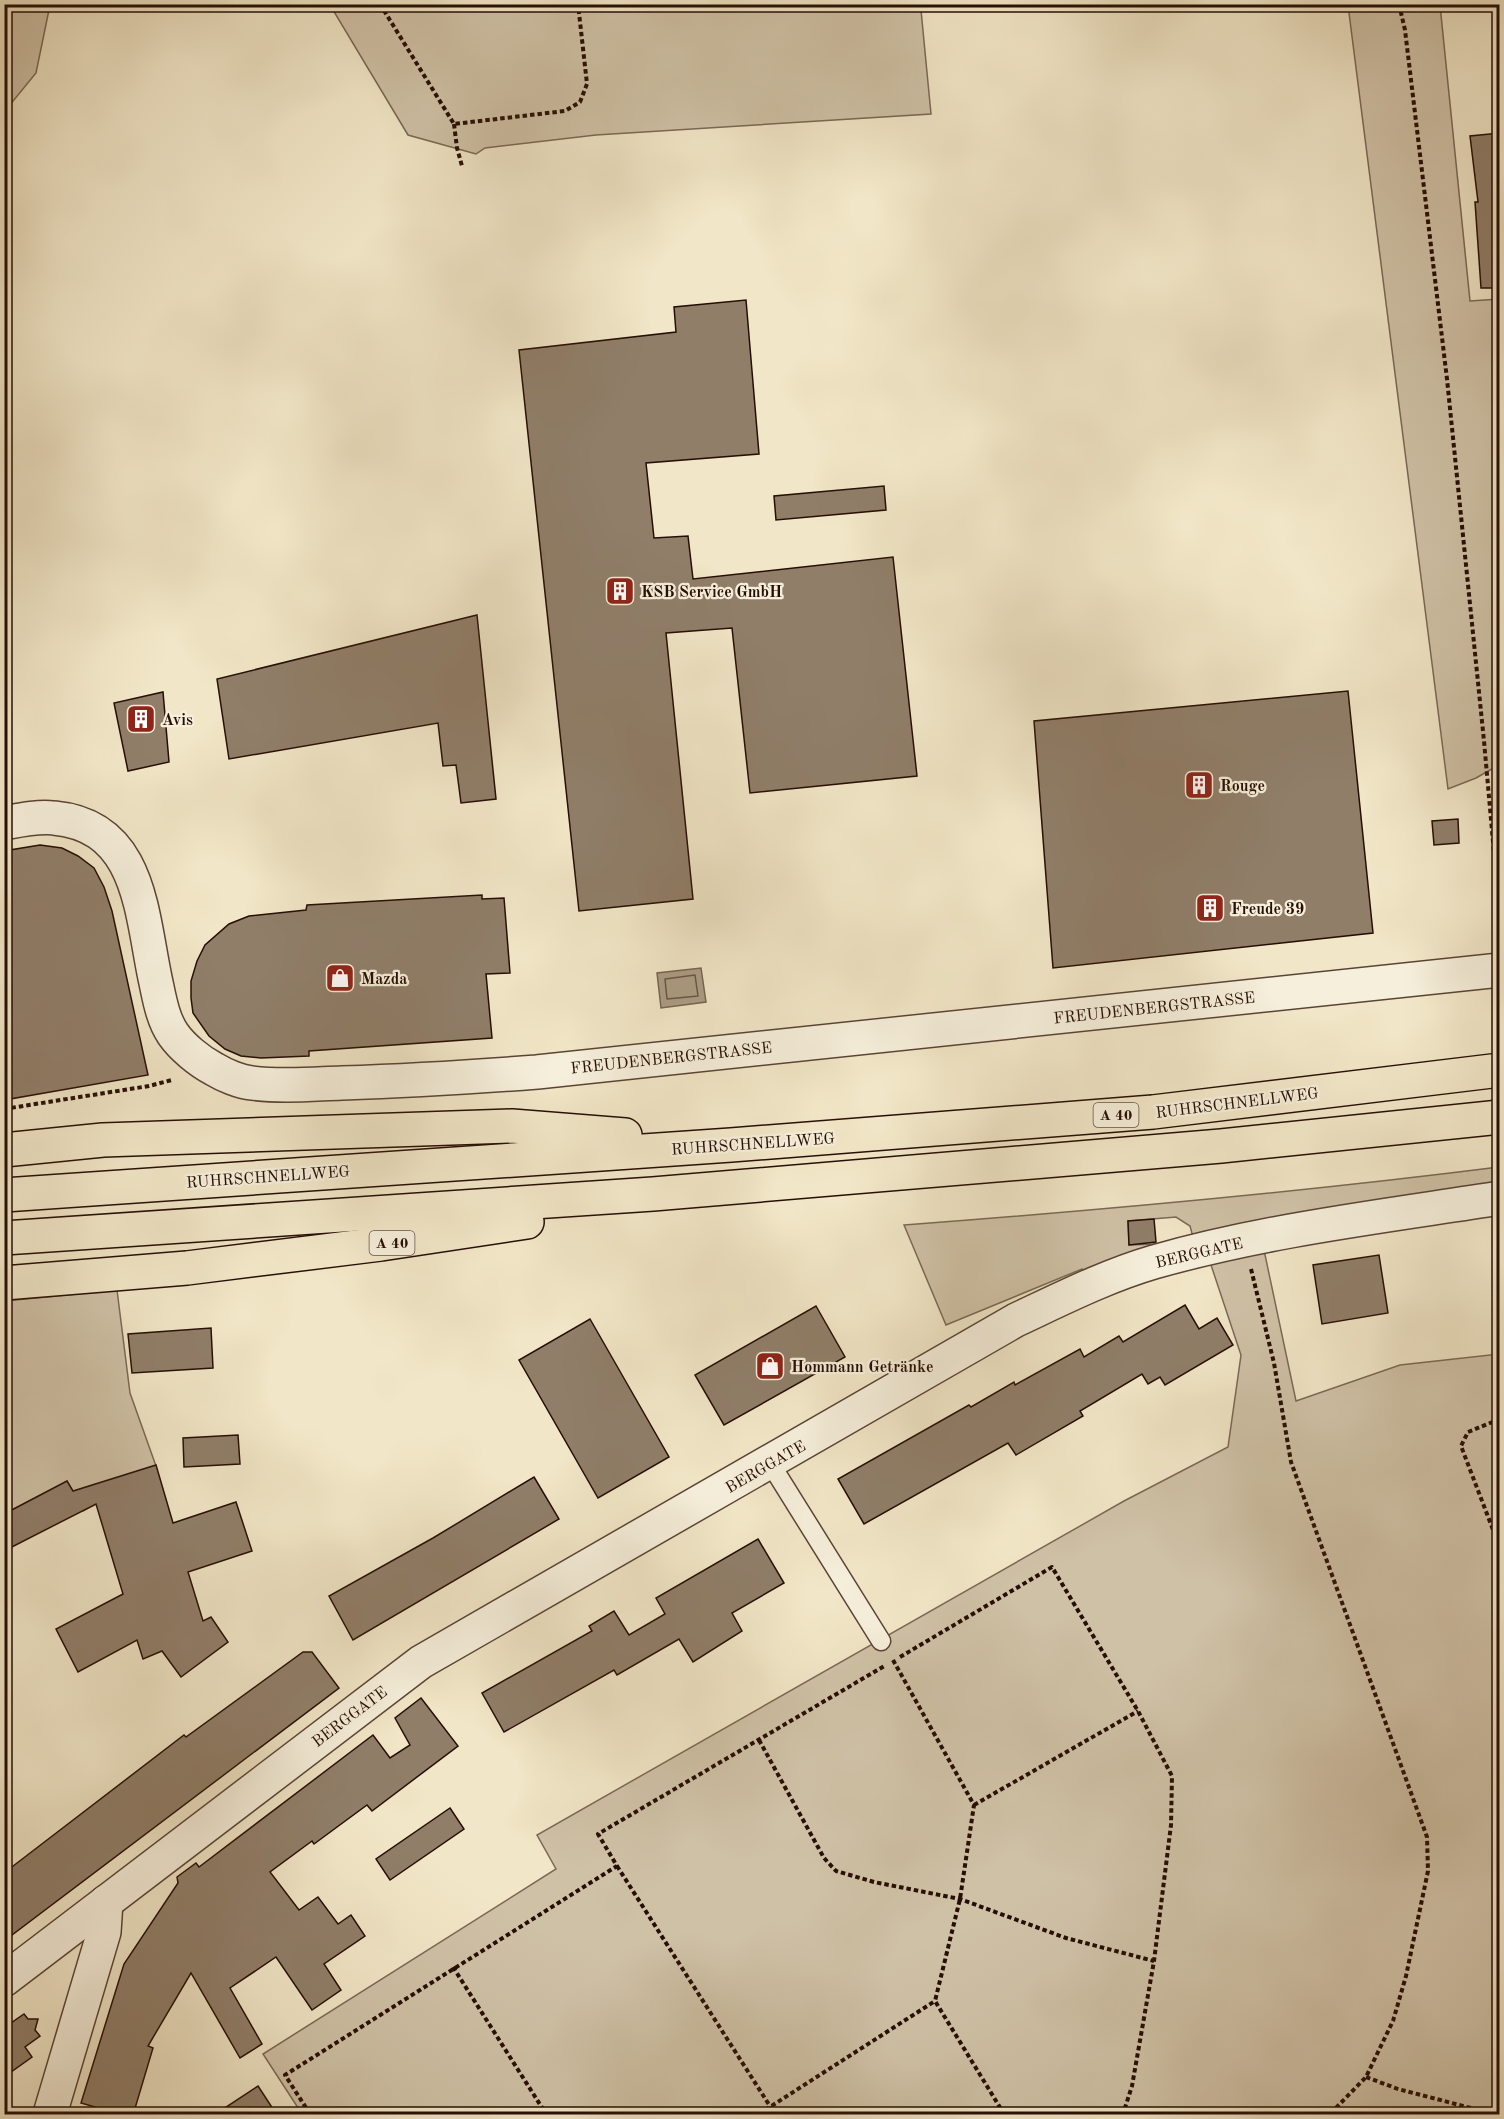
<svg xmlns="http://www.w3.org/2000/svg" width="1504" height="2119" font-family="'Old Standard TT',serif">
<rect width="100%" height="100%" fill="#f1e6c7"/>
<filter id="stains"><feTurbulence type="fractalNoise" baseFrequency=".00333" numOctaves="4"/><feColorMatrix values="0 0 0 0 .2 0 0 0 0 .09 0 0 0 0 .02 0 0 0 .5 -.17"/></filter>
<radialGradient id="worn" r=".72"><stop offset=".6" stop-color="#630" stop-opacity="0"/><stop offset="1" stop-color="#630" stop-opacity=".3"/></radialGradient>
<g fill="#cfc1a6" stroke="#7b6855" stroke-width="1.5">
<polygon points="5,4 50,5 36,73 5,111"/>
<polygon points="330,5 995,5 921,10 931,114 596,135 485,148 476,154 408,135"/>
<polygon points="1348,5 1440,5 1470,301 1499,299 1499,765 1476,778 1448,789"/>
<path d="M1499 1167V1184L1193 1237 1190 1226 1176 1217 1128 1221 1129 1245 1156 1244V1248L1082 1275V1269L946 1325 904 1225C1103 1210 1301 1192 1499 1167Z"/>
<polygon points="1264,1250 1296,1401 1400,1365 1499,1354 1499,2114 302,2114 263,2054 556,1869 537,1835 1124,1501 1228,1447 1241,1355 1210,1262"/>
<polygon points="117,1290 130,1393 156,1466 90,1486 96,1504 83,1511 67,1481 5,1514 5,1301"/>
</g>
<polygon fill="#ac9d85" stroke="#776451" stroke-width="1.5" points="701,968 706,1002 661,1008 657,973"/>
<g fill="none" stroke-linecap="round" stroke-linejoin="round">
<polygon stroke="#6a5644" stroke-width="1.5" points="695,975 698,996 667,999 665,979"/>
</g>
<g fill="#907e69" stroke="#270e04" stroke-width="1.5">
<polygon points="1500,133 1500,288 1481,288 1475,202 1478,202 1470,136"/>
<polygon points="746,300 759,454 646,463 654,538 688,536 693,579 893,557 917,776 750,793 732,628 666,633 693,899 579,911 519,350 676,332 674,307"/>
<polygon points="884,486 886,510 776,520 774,496"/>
<polygon points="477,615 496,799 461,803 456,765 443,766 438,723 229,759 217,679"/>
<polygon points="1348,691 1373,933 1053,968 1034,721"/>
<polygon points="163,692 169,762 128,771 114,703"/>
<polygon points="1458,819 1459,843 1434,845 1432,821"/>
<polygon points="40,845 62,848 78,856 94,868 104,887 112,911 148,1075 4,1100 4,851"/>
<polygon points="482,895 482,899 504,898 510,973 486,974 492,1038 309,1051 309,1056 261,1058 241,1056 225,1049 209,1036 193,1013 191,998 191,981 197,961 205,945 229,924 249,916 306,910 307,905"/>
<polygon points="1154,1219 1156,1242 1129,1245 1128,1221"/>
<polygon points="1379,1255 1388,1313 1322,1324 1313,1265"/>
<polygon points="1185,1305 1199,1329 1217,1318 1233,1345 1165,1385 1160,1377 1148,1384 1142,1374 1080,1411 1083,1416 1016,1455 1008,1443 864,1524 838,1479 969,1405 971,1407 1014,1382 1015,1385 1080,1349 1084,1357 1119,1336 1123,1342"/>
<polygon points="816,1306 845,1357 724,1425 695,1375"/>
<polygon points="590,1319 669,1457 598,1498 519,1360"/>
<polygon points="211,1328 213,1368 132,1373 128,1334"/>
<polygon points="238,1435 240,1464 184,1467 183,1438"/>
<polygon points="156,1465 173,1523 236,1502 252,1551 188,1572 203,1621 211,1617 228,1642 181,1677 162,1651 143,1659 137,1640 78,1672 56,1629 123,1594 96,1504 4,1551 4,1514 67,1481 73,1491"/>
<polygon points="534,1477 559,1519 353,1640 329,1596 433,1538"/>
<polygon points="758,1539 784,1583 732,1613 742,1631 693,1662 679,1639 617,1675 614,1670 504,1732 482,1693 592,1631 589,1626 614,1611 629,1635 665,1614 656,1598"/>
<polygon points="303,1652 312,1652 339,1688 4,1941 4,1873 184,1735 186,1737"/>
<polygon points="421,1698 458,1746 372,1811 367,1805 314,1844 312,1841 270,1872 299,1910 318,1897 338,1924 351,1915 365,1936 324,1964 341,1990 312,2010 276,1957 230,1988 262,2044 240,2058 191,1973 148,2046 153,2048 133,2115 93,2115 95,2107 81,2103 124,1964 178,1883 177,1877 196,1863 199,1867 373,1735 390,1758 410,1745 395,1718"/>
<polygon points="450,1808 464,1829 390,1880 376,1859"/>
<polygon points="24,2014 28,2019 38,2019 35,2030 40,2036 25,2047 32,2057 4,2077 4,2020 8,2025"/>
<polygon points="258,2086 277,2115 214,2115"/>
</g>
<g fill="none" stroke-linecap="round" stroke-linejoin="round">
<g stroke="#5a4435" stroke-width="21">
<polyline id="service" points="770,1463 881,1641"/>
</g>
<g stroke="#5a4435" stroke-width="36">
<g id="minor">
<path d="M4 823C20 820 38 816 54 818 140 826 141 911 155 978 159 996 162 1018 173 1034 182 1047 199 1061 214 1069 224 1075 240 1082 252 1083 282 1087 313 1084 342 1083 407 1081 472 1077 537 1072L1500 970"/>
<path d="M4 1980 421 1662 1016 1320C1061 1299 1106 1276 1154 1262 1266 1230 1385 1216 1500 1198"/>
<polyline points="50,2114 104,1932 106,1902"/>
</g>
</g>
<g stroke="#270e04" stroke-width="36">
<g id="motorway">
<polyline points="4,1150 103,1140 512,1126 625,1135"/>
<polyline points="4,1195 731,1145 1153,1112 1500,1070"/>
<polyline points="4,1238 653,1194 1221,1146 1500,1117"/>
<polyline points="4,1283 187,1268 381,1244 527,1222"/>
</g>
</g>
<g stroke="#270e04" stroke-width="4" stroke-dasharray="4.5 3" stroke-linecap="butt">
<polyline points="380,4 454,124 565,111 580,102 587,84 578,4"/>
<polyline points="1399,4 1405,30 1447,379 1484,741 1500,920"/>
<polyline points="454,124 457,148 462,166"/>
<polyline points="4,1109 149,1086 172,1080"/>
<polyline points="1251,1269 1274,1363 1291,1462 1427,1837 1428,1871 1406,1976 1393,2021 1366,2077 1330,2114"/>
<polyline points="1500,1419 1468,1432 1461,1446 1500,1548"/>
<polyline points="900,1657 1052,1567 1138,1711 1172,1776 1171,1825 1154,1961 1132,2086 1123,2114"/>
<polyline points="893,1660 974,1805 960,1899 935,2001 1004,2114"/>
<polyline points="759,1740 824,1858 836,1871 874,1882 960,1899 1066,1938 1154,1961"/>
<polyline points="974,1805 1138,1711"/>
<polyline points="617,1866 775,2114"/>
<polyline points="453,1967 546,2114"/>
<polyline points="1366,2077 1398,2089 1494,2114"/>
<polyline points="310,2114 285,2075 617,1866 598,1834 886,1665"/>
<polyline points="759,2114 935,2001"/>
</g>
<use href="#service" stroke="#f6efdb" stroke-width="18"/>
<use href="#minor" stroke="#f6efdb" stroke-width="33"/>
<use href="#motorway" stroke="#f1e6c7" stroke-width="33"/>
</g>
<defs>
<g id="building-square" transform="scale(1.5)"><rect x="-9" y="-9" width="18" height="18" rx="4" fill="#8f2418" stroke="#f6efdb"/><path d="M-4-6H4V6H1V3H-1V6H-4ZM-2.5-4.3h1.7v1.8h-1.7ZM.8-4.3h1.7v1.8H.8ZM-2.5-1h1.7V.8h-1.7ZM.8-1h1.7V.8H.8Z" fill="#fff"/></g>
<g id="shop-square" transform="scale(1.5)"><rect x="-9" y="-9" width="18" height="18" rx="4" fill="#8f2418" stroke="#f6efdb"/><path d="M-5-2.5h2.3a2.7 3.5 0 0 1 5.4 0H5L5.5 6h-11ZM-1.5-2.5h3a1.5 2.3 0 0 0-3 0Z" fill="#fff"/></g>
</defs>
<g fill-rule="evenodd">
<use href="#building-square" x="620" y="591"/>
<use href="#building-square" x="141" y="719"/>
<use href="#building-square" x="1199" y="785"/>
<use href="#building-square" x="1210" y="908"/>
<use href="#shop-square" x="340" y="978"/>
<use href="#shop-square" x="770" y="1366"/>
</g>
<g text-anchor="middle" stroke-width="4.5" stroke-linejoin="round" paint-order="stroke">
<g fill="#f6efdb" stroke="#655244" stroke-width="1.5">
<rect x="1093.5" y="1103" width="45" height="24" rx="4.5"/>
<rect x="369.5" y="1231" width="45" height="24" rx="4.5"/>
</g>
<g font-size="15" font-weight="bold" fill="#270e04">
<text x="1116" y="1120">A 40</text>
<text x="392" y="1248">A 40</text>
</g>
<g font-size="16" font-weight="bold" fill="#270e04" stroke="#f6efdb" text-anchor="start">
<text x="641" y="597">KSB Service GmbH</text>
<text x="162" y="725">Avis</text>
<text x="1220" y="791">Rouge</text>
<text x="1231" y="914">Freude 39</text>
<text x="361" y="984">Mazda</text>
<text x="791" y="1372">Hommann Getränke</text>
</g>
<g font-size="16" fill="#270e04" stroke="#f6efdb">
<text transform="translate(1154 1007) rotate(-6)" y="6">FREUDENBERGSTRASSE</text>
<text transform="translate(671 1057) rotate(-6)" y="6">FREUDENBERGSTRASSE</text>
<text transform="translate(1237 1102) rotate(-7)" y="6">RUHRSCHNELLWEG</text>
<text transform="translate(753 1143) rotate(-4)" y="6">RUHRSCHNELLWEG</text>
<text transform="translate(268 1176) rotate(-4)" y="6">RUHRSCHNELLWEG</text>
<text transform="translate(1199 1252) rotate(-13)" y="6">BERGGATE</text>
<text transform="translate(765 1466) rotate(-30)" y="6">BERGGATE</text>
<text transform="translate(349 1716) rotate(-37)" y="6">BERGGATE</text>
</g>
</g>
<rect width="1504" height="2119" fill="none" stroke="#f1e6c7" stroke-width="24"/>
<rect x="6" y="6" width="1492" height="2107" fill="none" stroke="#270e04" stroke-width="3"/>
<rect x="12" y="12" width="1480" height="2095" fill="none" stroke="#270e04" stroke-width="1.5"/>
<rect width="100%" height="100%" filter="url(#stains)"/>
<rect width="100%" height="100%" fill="url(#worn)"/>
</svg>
